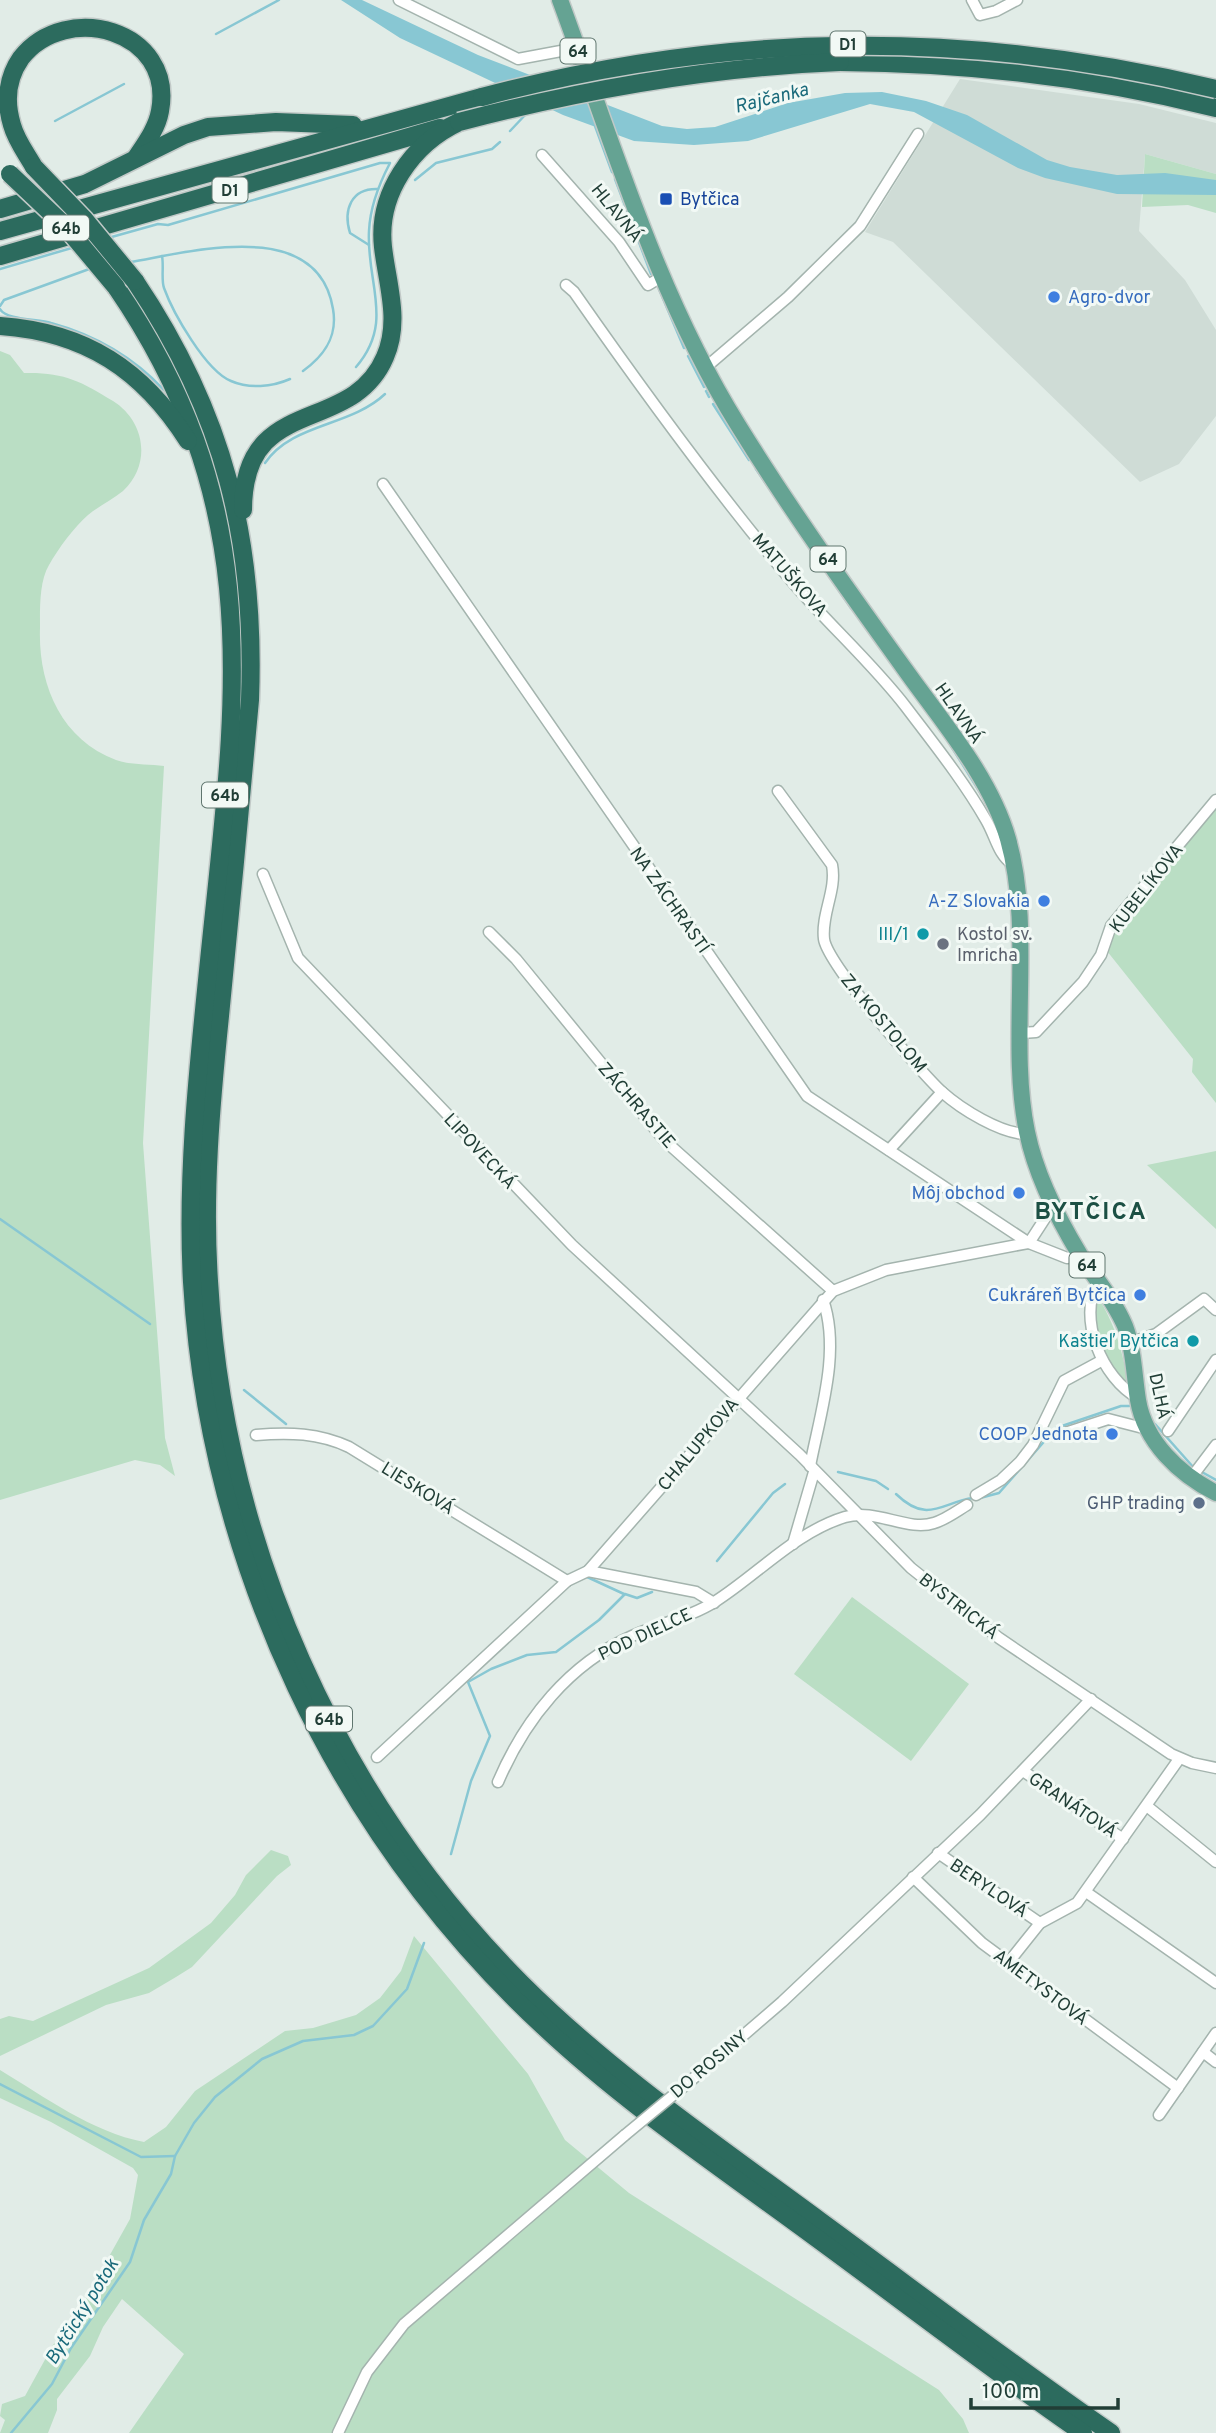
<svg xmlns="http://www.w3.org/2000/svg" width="1216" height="2433" font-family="Overpass,sans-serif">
<rect width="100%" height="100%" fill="#e1ece7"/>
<polygon fill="#cfdcd6" points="960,79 1139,104 1216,123 1216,174 1145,154 1139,231 1185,280 1216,330 1216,416 1179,464 1140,482 893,242 865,232"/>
<g fill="#badec4">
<polygon points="1145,154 1216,174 1216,213 1188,205 1142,207"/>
<path d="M0 351 10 355 24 373C63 372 81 381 113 401 145 421 152 464 123 491 112 500 99 506 88 515 74 527 58 549 49 565 39 582 40 609 40 628 38 683 60 739 116 760 130 765 149 764 164 766L143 1143 165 1438 175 1476 160 1465 135 1460 0 1500Z"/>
<polygon points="1213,808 1216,808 1216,1103 1192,1072 1193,1059 1107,951 1112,933"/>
<polygon points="1216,1151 1216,1229 1147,1165"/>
<path d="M1097 1296C1116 1325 1123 1353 1129 1388 1122 1381 1114 1375 1108 1367 1096 1351 1092 1315 1097 1296Z"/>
<polygon points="852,1597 969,1684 911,1761 794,1674"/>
<polygon points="271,1850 288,1856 291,1865 277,1876 192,1967 176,1977 149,1993 106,2005 0,2056 0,2019 9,2016 33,2021 149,1968 211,1923 235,1895 246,1875"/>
<path d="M414 1936 528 2074 565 2140 629 2193 939 2390 963 2419 969 2433H129L184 2354 122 2299 103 2327 90 2356 57 2399V2410L48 2433H0L5 2420 0 2416 2 2404 25 2396 53 2345 78 2312 130 2219 138 2175 133 2168 51 2122 0 2098V2070C45 2097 92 2132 144 2142L166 2127 195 2091 285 2031 313 2028 356 2015 380 1998 401 1971Z"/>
</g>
<polygon fill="#88c7d3" points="341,0 362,0 478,55 662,126 687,129 715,127 788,103 845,93 882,92 926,101 967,115 1047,160 1070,167 1117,175 1165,173 1216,180 1216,195 1117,194 1045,178 1018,168 914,112 870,104 748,141 694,145 634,141 563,115 400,38"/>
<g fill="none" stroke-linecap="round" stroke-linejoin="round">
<g stroke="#88c7d3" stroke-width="2.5">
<polyline points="216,34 279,0"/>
<polyline points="55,121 124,84"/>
<polyline points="595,126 612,172"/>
<polyline points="510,131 527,113"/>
<polyline points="615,179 651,274"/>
<polyline points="415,180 436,163 492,149 500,142"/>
<path d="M108 238 158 224 168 225 380 163H390C379 184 370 207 369 231 366 283 395 322 356 367"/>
<path d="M369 245 350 233C343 210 351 188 378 189"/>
<path d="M162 256C164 266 161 280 164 288 173 313 206 371 231 381 249 389 272 387 290 379"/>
<path d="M130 262C191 252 318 216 333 309 338 337 324 356 303 371"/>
<polyline points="0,269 75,247"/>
<polyline points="659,289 684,348"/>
<polyline points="0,306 4,300 92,268"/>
<path d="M0 309C6 320 38 319 51 323 95 335 133 357 164 390"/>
<polyline points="688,356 704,387"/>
<polyline points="706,391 709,397"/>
<polyline points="713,404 749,460"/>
<path d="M265 463C292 423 350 427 385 394"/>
<polyline points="756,469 851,608"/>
<polyline points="951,746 981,794"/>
<polyline points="0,1219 150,1324"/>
<polyline points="244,1390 286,1424"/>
<polyline points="1155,1424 1194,1468"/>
<polyline points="1200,1471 1216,1480"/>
<polyline points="838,1472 876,1481 888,1489"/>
<path d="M896 1494C928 1525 942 1502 973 1498"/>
<polyline points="980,1498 999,1493 1056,1428 1121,1406 1129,1406"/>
<polyline points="717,1561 773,1493 785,1484"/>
<polyline points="585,1576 624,1594"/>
<polyline points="451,1854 471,1781 490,1736 468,1682 491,1669 527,1655 556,1652 599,1620 625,1594 637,1598 652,1592"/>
<polyline points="0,2084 141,2157 175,2156"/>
<polyline points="11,2433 52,2384 71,2348 130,2262 144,2220 171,2174 175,2156 194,2123 215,2097 262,2059 303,2041 354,2035 373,2026 407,1989 424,1943"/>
</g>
<g stroke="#a4b4ae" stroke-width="13">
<g id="street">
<polyline points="399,0 518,59 577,48"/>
<polyline points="972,0 980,15 996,11 1017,0"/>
<polyline points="542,155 619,242 648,285 663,276"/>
<path d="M566 285 574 292C641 388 710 483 785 573 823 620 869 659 906 707 934 744 963 780 986 820 996 837 997 853 1013 865"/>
<polyline points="705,368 788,297 860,226 918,134"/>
<polyline points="383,484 807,1096 1029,1243 1067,1258 1081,1256"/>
<path d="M778 791 832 865C837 890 821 914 824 939 827 963 920 1072 942 1092 961 1109 1001 1134 1027 1134"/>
<polyline points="263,874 298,958 572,1245 800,1455 911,1568 999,1638 1171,1754 1192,1763 1216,1768"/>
<polyline points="489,932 516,959 664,1140 833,1291"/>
<polyline points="1022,1033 1036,1032 1083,982 1101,955 1111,926 1216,800"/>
<polyline points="889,1150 942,1092"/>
<polyline points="1029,1243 1053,1206"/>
<path d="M1098 1281C1077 1319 1102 1378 1138 1398"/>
<polyline points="1130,1343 1156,1334 1204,1299 1216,1310"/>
<polyline points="1168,1431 1216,1360"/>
<path d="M256 1435C289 1432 319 1433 349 1447L567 1581"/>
<polyline points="1059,1435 1108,1419 1147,1429"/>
<path d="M810 1466C820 1414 841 1351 823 1300"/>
<polyline points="1191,1478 1216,1445"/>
<polyline points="976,1495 1001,1480 1020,1462 1033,1445 1064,1381 1101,1361"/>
<polyline points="793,1544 814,1472"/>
<polyline points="588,1571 696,1592 714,1603"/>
<polyline points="377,1757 567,1581 588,1571 833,1291 886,1270 1028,1243"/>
<polyline points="1023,1771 1123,1839"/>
<path d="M498 1782C525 1719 569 1664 632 1636 659 1624 691 1617 716 1601 758 1574 796 1532 845 1517 876 1508 908 1532 934 1523 945 1520 957 1511 967 1505"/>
<polyline points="1148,1807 1216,1862"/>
<polyline points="938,1853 1040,1923"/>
<polyline points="913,1877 982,1943 1178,2088"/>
<polyline points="1086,1892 1216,1983"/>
<polyline points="1008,1963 1040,1923 1077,1903 1179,1759"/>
<polyline points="1203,2052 1216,2062"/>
<polyline points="688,2083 782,2002 980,1815 1091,1699"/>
<polyline points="1159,2115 1216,2033"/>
<polyline points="338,2433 367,2372 404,2324 625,2135"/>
</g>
</g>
<g stroke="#c1c9c7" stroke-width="19">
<path id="primary" d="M560 0C613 143 657 295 738 425 791 511 850 593 909 675 945 725 991 779 1008 839 1034 930 1008 1041 1027 1132 1036 1176 1057 1217 1080 1255 1095 1278 1114 1300 1125 1326 1134 1350 1134 1375 1138 1400 1145 1442 1179 1474 1216 1493"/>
</g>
<g stroke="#c1c9c7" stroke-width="21">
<g id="highway">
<path d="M840 62C968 63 1092 77 1216 108"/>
<path d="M34 167C26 153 16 140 12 125 5 102 7 78 21 58 66 0 175 30 160 111 157 128 146 143 136 158"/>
<polyline points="0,209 85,184 184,135 208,127 276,122 353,125"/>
<polyline points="0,231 482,97"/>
<polyline points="0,256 440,128"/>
<path d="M135 281C224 413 256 541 250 700 241 805 230 911 220 1016 211 1104 203 1193 209 1281 224 1543 336 1797 521 1983 611 2073 717 2145 820 2221 917 2292 1012 2365 1111 2433"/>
<path d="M116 287C268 509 236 699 210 951 199 1060 186 1171 192 1282 209 1564 336 1833 543 2026 627 2105 723 2169 815 2237 904 2302 992 2370 1083 2433"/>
<path d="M0 326C86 332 143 370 188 441"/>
<path d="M243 510C243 392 351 437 385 357 401 321 387 283 383 247 377 194 412 144 459 122"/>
</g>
</g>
<use href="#street" stroke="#fff" stroke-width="10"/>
<use href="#primary" stroke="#65a393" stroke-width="16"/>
<use href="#highway" stroke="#2c6b5e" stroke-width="18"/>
<g stroke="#a4b4ae" stroke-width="13" stroke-linecap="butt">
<polyline id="street-bridge" points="625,2135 688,2083"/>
</g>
<g stroke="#c1c9c7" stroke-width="21" stroke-linecap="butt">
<g id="highway-bridge">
<path d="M482 97C729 31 967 29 1216 89"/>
<path d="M459 122C585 89 710 67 840 62"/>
<polyline points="34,167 84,219 135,281"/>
<polyline points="10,174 65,226 116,287"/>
</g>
</g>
<use href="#street-bridge" stroke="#fff" stroke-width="10"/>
<use href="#highway-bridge" stroke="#2c6b5e" stroke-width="18"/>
</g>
<rect fill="#1a4fb4" stroke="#f2f9f5" stroke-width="2.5" x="659" y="192" width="14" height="14" rx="3.5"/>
<g fill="#3f7fe0" stroke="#f2f9f5" stroke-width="2.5">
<circle cx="1054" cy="297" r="7"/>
<circle cx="1044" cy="901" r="7"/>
<circle cx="1019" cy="1193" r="7"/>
<circle cx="1140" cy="1295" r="7"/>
<circle cx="1112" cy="1434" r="7"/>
</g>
<g fill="#0f9aa8" stroke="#f2f9f5" stroke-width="2.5">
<circle cx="923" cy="934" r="7"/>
<circle cx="1193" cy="1341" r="7"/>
</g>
<circle fill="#6b7280" stroke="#f2f9f5" stroke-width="2.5" cx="943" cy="944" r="7"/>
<circle fill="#5c6f8a" stroke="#f2f9f5" stroke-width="2.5" cx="1199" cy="1503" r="7"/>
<g text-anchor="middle" stroke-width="6" stroke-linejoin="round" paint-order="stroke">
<g fill="#f2f9f5" stroke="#60766f" stroke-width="2">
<rect x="830.5" y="31.5" width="35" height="25" rx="5"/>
<rect x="560.5" y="38.5" width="35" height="25" rx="5"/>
<rect x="212.5" y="177.5" width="35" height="25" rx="5"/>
<rect x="43" y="215.5" width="46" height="25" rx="5"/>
<rect x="810.5" y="546.5" width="35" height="25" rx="5"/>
<rect x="202" y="782.5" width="46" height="25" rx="5"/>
<rect x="1069.5" y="1252.5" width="35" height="25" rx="5"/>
<rect x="306" y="1706.5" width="46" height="25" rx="5"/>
</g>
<g font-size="16" font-weight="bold" fill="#213e36">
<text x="848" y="50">D1</text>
<text x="578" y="57">64</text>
<text x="230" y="196">D1</text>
<text x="66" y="234">64b</text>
<text x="828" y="565">64</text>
<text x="225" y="801">64b</text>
<text x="1087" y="1271">64</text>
<text x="329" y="1725">64b</text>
</g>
<g font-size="18" fill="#164399" stroke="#f2f9f5" text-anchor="start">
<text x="680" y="205">Bytčica</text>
</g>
<g font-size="18" fill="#213e36" stroke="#f2f9f5">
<text transform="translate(617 213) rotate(51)" y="6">HLAVNÁ</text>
<text transform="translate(790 575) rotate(49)" y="6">MATUŠKOVA</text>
<text transform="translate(959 713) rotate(55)" y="6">HLAVNÁ</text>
<text transform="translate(1146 888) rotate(-52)" y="6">KUBELÍKOVA</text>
<text transform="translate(670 900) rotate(55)" y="6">NA ZÁCHRASTÍ</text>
<text transform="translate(884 1023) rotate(50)" y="6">ZA KOSTOLOM</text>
<text transform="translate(637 1105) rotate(49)" y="6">ZÁCHRASTIE</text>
<text transform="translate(480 1151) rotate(47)" y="6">LIPOVECKÁ</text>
<text transform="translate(1160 1396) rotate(78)" y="6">DLHÁ</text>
<text transform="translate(698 1444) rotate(-50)" y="6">CHALUPKOVA</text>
<text transform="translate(418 1488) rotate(32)" y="6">LIESKOVÁ</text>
<text transform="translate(959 1606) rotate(38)" y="6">BYSTRICKÁ</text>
<text transform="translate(645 1634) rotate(-25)" y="6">POD DIELCE</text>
<text transform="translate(1073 1805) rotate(34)" y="6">GRANÁTOVÁ</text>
<text transform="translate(989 1888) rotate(34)" y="6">BERYLOVÁ</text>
<text transform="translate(1041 1987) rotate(37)" y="6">AMETYSTOVÁ</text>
<text transform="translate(709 2064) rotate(-40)" y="6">DO ROSINY</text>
</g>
<g font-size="18" fill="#366cbe" stroke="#f2f9f5" text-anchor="end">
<text x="1068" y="303" text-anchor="start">Agro-dvor</text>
<text x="1030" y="907">A-Z Slovakia</text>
<text x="1005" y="1199">Môj obchod</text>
<text x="1126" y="1301">Cukráreň Bytčica</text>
<text x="1098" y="1440">COOP Jednota</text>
</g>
<g font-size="18" fill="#0d838f" stroke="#f2f9f5" text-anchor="end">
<text x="909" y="940">III/1</text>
<text x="1179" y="1347">Kaštieľ Bytčica</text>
</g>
<g font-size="18" fill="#5b616d" stroke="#f2f9f5" text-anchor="start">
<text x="957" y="940">Kostol sv.<tspan x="957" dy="21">Imricha</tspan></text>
</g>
<g font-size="18" fill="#4e5e75" stroke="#f2f9f5" text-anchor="end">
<text x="1185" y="1509">GHP trading</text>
</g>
<g font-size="19" font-style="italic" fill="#1a6a7b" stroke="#f2f9f5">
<text transform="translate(771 97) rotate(-14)" y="7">Rajčanka</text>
<text transform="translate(81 2311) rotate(-58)" y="7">Bytčický potok</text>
</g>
<g font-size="24" font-weight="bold" letter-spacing="2" fill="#1c5044" stroke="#f2f9f5">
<text x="1091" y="1219">BYTČICA</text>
</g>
</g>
<path d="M971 2398v10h147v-10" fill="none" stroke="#213e36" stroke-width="3.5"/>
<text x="982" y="2398" font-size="21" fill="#213e36" stroke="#f2f9f5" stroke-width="5" paint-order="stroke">100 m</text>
</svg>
